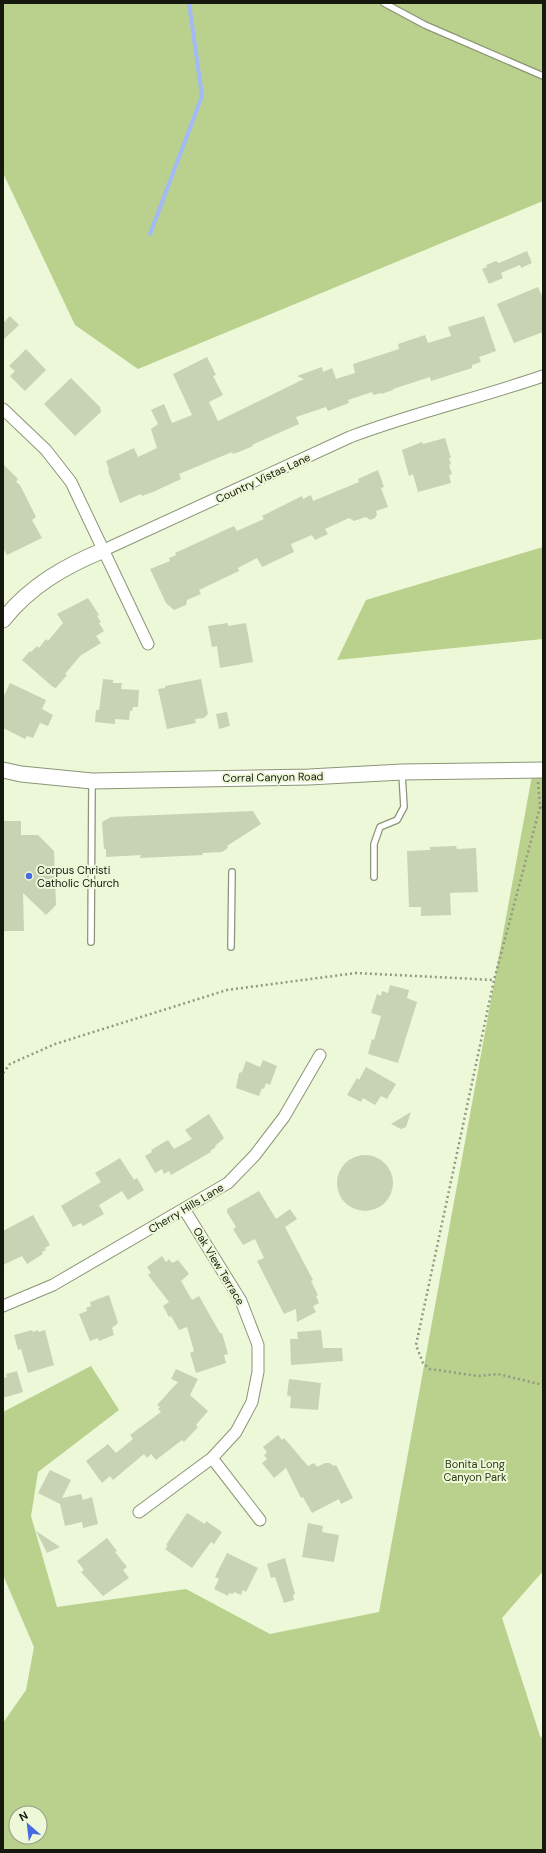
<svg xmlns="http://www.w3.org/2000/svg" width="546" height="1853" font-family="'DM Sans',sans-serif">
<rect width="100%" height="100%" fill="#ecf8d7"/>
<g fill="#bad08d" fill-rule="evenodd">
<polygon points="3,3 543,3 543,201 138,369 75,325 3,173"/>
<polygon points="543,547 543,639 337,660 366,600"/>
<path d="M533 770H543V1571L502 1618 540 1736 543 1739V1850H3V1723L26 1690 34 1647 3 1575V1412L91 1366 119 1410 38 1472 31 1516 57 1607 186 1589 270 1634 379 1612ZM16 1813H40V1837H16Z"/>
</g>
<g fill="none" stroke-linecap="round" stroke-linejoin="round">
<polyline stroke="#a2baf5" stroke-width="4" points="150,234 202,96 189,3"/>
</g>
<g fill="#c7d3b3">
<polygon points="527,251 532,263 521,268 520,265 501,273 503,278 489,284 482,269 487,267 486,265 496,261 499,263"/>
<polygon points="538,287 543,298 543,332 514,343 497,304"/>
<polygon points="10,316 19,325 3,340 3,323"/>
<polygon points="484,316 496,351 479,357 481,362 472,365 472,368 431,381 430,377 393,389 393,390 381,394 381,393 373,395 372,392 348,400 349,403 328,411 326,407 296,417 299,424 252,445 253,446 239,452 233,454 232,452 179,474 181,479 153,492 142,496 141,494 120,503 108,471 109,470 106,461 134,448 138,457 157,448 151,429 158,424 151,410 164,404 172,423 192,415 173,374 207,357 216,375 213,376 223,395 209,402 218,421 304,379 297,376 322,367 323,372 332,368 336,379 355,373 353,364 399,349 398,344 425,335 428,343 451,336 448,327"/>
<polygon points="26,349 46,370 25,391 10,376 15,371 9,366"/>
<polygon points="71,378 100,407 101,412 75,436 44,404"/>
<polygon points="445,438 451,458 449,458 451,464 449,465 452,474 449,475 451,483 418,492 413,474 409,476 402,450 422,442 423,444"/>
<polygon points="3,464 18,479 16,482 20,485 36,517 32,520 42,538 7,555 3,548"/>
<polygon points="378,470 384,487 381,488 388,507 376,511 377,515 375,518 370,520 366,517 354,521 349,518 325,529 328,534 315,540 312,535 291,544 294,552 262,567 257,558 238,568 239,571 199,590 201,594 187,600 186,605 174,610 166,603 150,569 170,561 169,558 176,555 175,553 234,526 237,531 264,519 262,516 302,496 303,499 311,495 313,501 359,482 358,479"/>
<polygon points="88,598 99,615 97,616 101,622 99,623 104,631 96,636 101,643 80,656 65,674 67,675 56,688 53,687 22,660 30,651 31,652 37,646 39,648 46,639 48,641 63,623 57,614"/>
<polygon points="228,623 228,626 246,623 253,662 220,668 217,646 212,647 208,626"/>
<polygon points="103,679 113,680 113,683 122,683 121,689 139,690 138,707 133,707 132,711 130,711 129,720 115,719 115,724 95,722 96,710 99,710"/>
<polygon points="201,679 208,714 204,718 195,719 196,723 167,729 158,689 165,688 165,686"/>
<polygon points="10,683 46,700 42,709 53,715 48,726 40,723 33,738 27,736 25,739 3,728 3,698"/>
<polygon points="227,712 230,726 219,729 216,714"/>
<polygon points="253,811 261,824 227,846 228,848 222,852 202,853 203,855 140,858 141,855 106,857 106,849 104,849 102,822 111,817"/>
<polygon points="3,821 21,821 21,835 38,835 54,851 56,905 46,915 23,893 24,931 3,931"/>
<polygon points="456,846 457,849 476,848 478,892 450,893 451,915 421,916 421,907 409,907 407,851 430,850 430,847"/>
<polygon points="390,985 409,990 407,998 417,1002 398,1063 368,1054 372,1039 374,1040 381,1016 371,1013 377,994 381,996 382,991 388,993"/>
<polygon points="263,1060 277,1066 270,1085 266,1083 264,1089 262,1088 259,1096 236,1088 239,1073 242,1072 246,1061 260,1067"/>
<polygon points="366,1067 396,1084 387,1099 381,1096 375,1105 363,1098 361,1102 347,1095 357,1078 359,1080"/>
<polygon points="411,1112 406,1127 401,1129 391,1124"/>
<polygon points="209,1114 224,1138 215,1146 216,1147 210,1151 211,1152 171,1175 169,1171 164,1174 162,1169 155,1173 145,1156 152,1152 151,1150 168,1140 174,1149 192,1139 185,1130"/>
<circle cx="365" cy="1183" r="28"/>
<polygon points="120,1158 134,1180 137,1178 144,1190 128,1200 122,1191 99,1205 104,1214 83,1226 81,1223 73,1227 61,1206 101,1182 95,1173"/>
<polygon points="259,1191 276,1219 290,1209 297,1219 285,1227 313,1280 311,1281 318,1295 316,1296 319,1303 313,1306 316,1312 297,1322 296,1309 284,1314 257,1261 264,1258 255,1239 243,1245 233,1229 236,1227 227,1212 227,1209"/>
<polygon points="33,1215 50,1245 45,1248 46,1250 42,1252 43,1254 27,1264 22,1256 3,1265 3,1231"/>
<polygon points="162,1256 166,1262 169,1259 172,1263 178,1260 189,1274 181,1281 192,1300 199,1296 220,1333 222,1333 228,1354 224,1355 226,1363 196,1373 190,1353 194,1351 187,1327 179,1330 171,1316 169,1317 163,1306 169,1302 148,1275 151,1273 147,1267"/>
<polygon points="109,1295 118,1323 112,1328 114,1335 99,1341 98,1338 90,1341 79,1314 87,1311 86,1308 91,1306 90,1302"/>
<polygon points="32,1330 33,1332 38,1330 39,1332 45,1330 54,1365 28,1373 21,1349 18,1350 14,1335"/>
<polygon points="321,1330 323,1348 342,1348 343,1361 291,1365 290,1339 298,1339 297,1332"/>
<polygon points="176,1369 198,1379 190,1395 208,1411 196,1425 198,1427 184,1442 182,1440 156,1460 151,1454 147,1458 144,1454 113,1480 110,1476 102,1483 86,1461 108,1444 116,1453 133,1439 130,1435 161,1412 158,1409 160,1407 157,1405 178,1382 171,1379"/>
<polygon points="17,1371 23,1392 3,1398 3,1378 7,1377 6,1374"/>
<polygon points="289,1379 321,1383 318,1410 290,1408 291,1397 287,1395"/>
<polygon points="278,1435 282,1440 284,1438 308,1466 314,1463 317,1467 325,1463 329,1463 334,1466 336,1465 353,1498 341,1504 339,1499 312,1513 303,1497 301,1498 286,1468 274,1478 262,1463 267,1459 264,1455 267,1452 263,1447"/>
<polygon points="50,1470 71,1480 62,1498 81,1494 83,1500 92,1497 98,1524 83,1528 82,1522 65,1526 60,1504 38,1493"/>
<polygon points="187,1513 205,1524 206,1521 222,1532 214,1544 211,1542 192,1568 165,1549 168,1546 166,1545"/>
<polygon points="308,1523 323,1526 322,1532 339,1535 334,1562 302,1557"/>
<polygon points="36,1531 60,1547 47,1553"/>
<polygon points="107,1538 117,1551 115,1552 127,1567 123,1570 129,1578 103,1596 81,1572 84,1570 77,1561"/>
<polygon points="227,1553 258,1568 246,1592 243,1590 241,1595 234,1592 233,1594 229,1593 228,1596 214,1589 219,1579 215,1577"/>
<polygon points="285,1558 295,1594 293,1595 294,1600 284,1603 275,1577 271,1578 267,1564"/>
</g>
<g fill="none" stroke-linecap="round" stroke-linejoin="round">
<g stroke="#8b9577" stroke-width="8">
<g id="lane">
<polyline points="384,3 425,25 543,76"/>
<polyline points="374,877 374,844 380,827 397,820 404,807 402,774"/>
<polyline points="91,942 92,781"/>
<polyline points="231,947 232,872"/>
</g>
</g>
<g stroke="#8b9577" stroke-width="13">
<g id="street">
<polyline points="3,409 46,450 71,482 148,644"/>
<path d="M104 550 350 437C413 413 479 398 543 376"/>
<polyline points="3,1306 53,1285 228,1183 255,1155 284,1117 320,1055"/>
<polyline points="212,1458 260,1520"/>
<polyline points="139,1512 212,1458 236,1432 252,1402 258,1372 258,1345 241,1301 184,1209"/>
</g>
</g>
<g stroke="#8b9577" stroke-width="17">
<g id="secondary">
<path d="M3 620C30 586 65 566 104 550"/>
<polyline points="3,770 21,774 92,781 309,777 402,772 543,770"/>
</g>
</g>
<g stroke="#909981" stroke-width="2.5" stroke-dasharray="2 3" stroke-linecap="butt">
<polyline points="538,782 540,807 494,980 416,1345 423,1363 430,1369 478,1376 498,1374 543,1385"/>
<polyline points="540,807 543,809"/>
<polyline points="3,1073 10,1064 55,1044 227,990 356,973 494,980"/>
</g>
<use href="#lane" stroke="#fff" stroke-width="5.5"/>
<use href="#street" stroke="#fff" stroke-width="11"/>
<use href="#secondary" stroke="#fff" stroke-width="15"/>
</g>
<circle fill="#486cdf" stroke="#ecf8d7" stroke-width="1.5" cx="29" cy="876" r="4"/>
<g text-anchor="middle" stroke-width="4" stroke-linejoin="round" paint-order="stroke">
<g font-size="11" fill="#14180d" stroke="#ecf8d7">
<text transform="translate(263 478) rotate(-25)" y="4">Country Vistas Lane</text>
<text transform="translate(273 777) rotate(-1)" y="4">Corral Canyon Road</text>
<text transform="translate(186 1208) rotate(-31)" y="4">Cherry Hills Lane</text>
<text transform="translate(219 1266) rotate(59)" y="4">Oak View Terrace</text>
</g>
<g font-size="11" fill="#14180d" stroke="#ecf8d7" text-anchor="start">
<text x="37" y="874">Corpus Christi<tspan x="37" dy="13">Catholic Church</tspan></text>
</g>
<g font-size="11" fill="#2c3714" stroke="#ecf8d7">
<text x="475" y="1468">Bonita Long<tspan x="475" dy="13">Canyon Park</tspan></text>
</g>
</g>
<rect width="546" height="1853" fill="none" stroke="#14180d" stroke-width="8"/>
<g transform="translate(28 1825) rotate(332)"><circle r="19" fill="#ecf8d7" stroke="#969e86"/>
<path d="M0-3L7 15L0 10L-7 15Z" fill="#486cdf"/>
<text y="-6" font-size="11" font-weight="bold" text-anchor="middle" fill="#14180d">N</text>
</g>
</svg>
